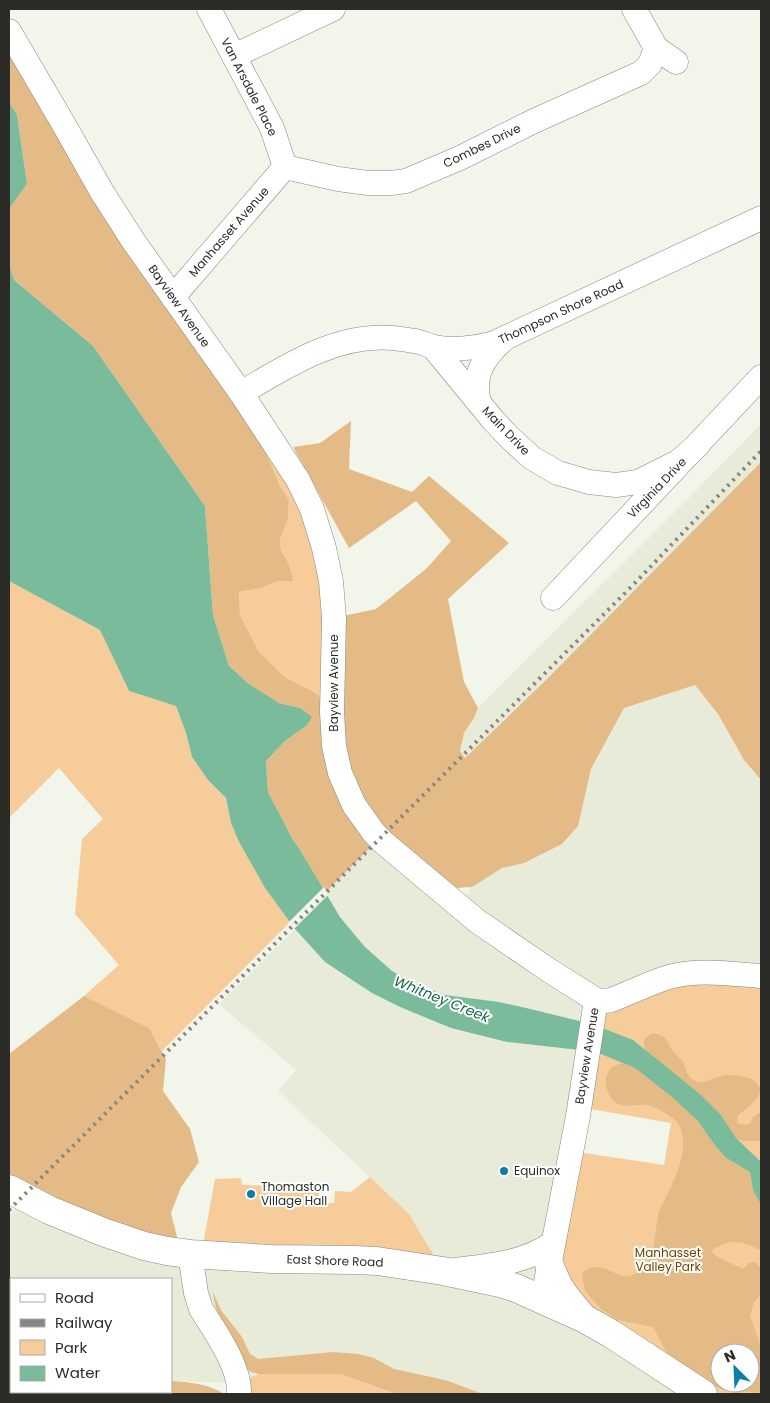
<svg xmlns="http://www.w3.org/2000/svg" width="770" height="1403" font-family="Poppins,sans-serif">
<rect width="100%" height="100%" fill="#f2f5ea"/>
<g fill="#e7ebd8">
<polygon points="761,424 761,462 546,680 466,758 460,751 464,733 474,718 478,708 688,499"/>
<polygon points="695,685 718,714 744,760 761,780 761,976 592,1024 499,1002 445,995 419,986 392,971 364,946 340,917 325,893 379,839 460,907 496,843 562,844 578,826 591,769 624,708"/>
<polygon points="295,929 325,962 372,993 400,1007 451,1028 507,1042 588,1051 543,1300 701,1394 397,1394 340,1374 238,1383 171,1381 171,1279 11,1279 11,1392 45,1392 37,1394 9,1394 9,1216 26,1198 181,1253 409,1214 278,1091 296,1070 219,1004"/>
</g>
<g fill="#f6cc9a" fill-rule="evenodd">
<polygon points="241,393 324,548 332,712 316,693 286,678 259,652 240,615 239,592 262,588 277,581 292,581 289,564 281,551 280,539 288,519 289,500 280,486"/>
<polygon points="9,581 100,630 129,691 176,706 186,733 192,757 208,780 226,798 231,823 239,842 265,888 290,922 162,1051 149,1028 84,996 119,965 75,914 82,839 103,819 59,768 9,818"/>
<path d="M761 976V1394H702L543 1300 571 1151 664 1165 671 1123 579 1107 596 1000 644 987ZM720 1353H750V1383H720Z"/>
<polygon points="370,1177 409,1214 443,1271 201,1255 215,1179 241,1178 242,1185 319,1186 319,1203 334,1203 335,1191 351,1192"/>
<polygon points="259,1374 340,1374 397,1394 239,1394 238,1383"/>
</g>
<g fill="#e4ba86" fill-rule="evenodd">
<polygon points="9,31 241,393 280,486 289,500 288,519 280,539 281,551 289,564 293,581 277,581 262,588 239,592 240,615 259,652 286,678 316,693 331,711 334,618 376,609 426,569 451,541 416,501 349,548 293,447 320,443 351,421 349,469 412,492 429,476 509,543 448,599 464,682 478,708 474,718 464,733 460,751 465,758 546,680 761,462 761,780 744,760 718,714 695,685 624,708 591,769 578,826 562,844 524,863 502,868 472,887 455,888 379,839 325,893 300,850 292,838 268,792 266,761 285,741 306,726 300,708 279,703 249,684 229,666 213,615 205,506 93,346 14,280 9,264 9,209 27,184 17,115 9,102"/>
<polygon points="84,996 149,1028 166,1059 163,1091 190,1129 199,1162 181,1187 171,1213 181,1253 9,1189 9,1054"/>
<path d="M653 1033C668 1037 665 1039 672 1050 675 1055 680 1057 683 1062 686 1067 686 1075 692 1079 702 1087 711 1078 721 1076 731 1073 760 1076 760 1090 760 1099 745 1110 738 1115L737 1123 746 1125 750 1124 753 1117 761 1112V1141H742L736 1138 721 1115 700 1094 646 1051C642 1042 644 1037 653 1033Z"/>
<path d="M622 1063 635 1068 672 1097 698 1121 714 1144 725 1157 750 1172 753 1190 761 1205V1251C743 1240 729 1238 711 1251 719 1260 732 1263 743 1269L749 1263 755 1262 761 1269V1294L754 1302 750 1316 761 1347V1393L721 1389 694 1376 667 1353 653 1327 618 1320 601 1309 585 1291 582 1273C604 1254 617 1287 639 1272 657 1260 654 1231 659 1212 661 1205 666 1198 669 1191 678 1172 691 1142 677 1122 673 1117 654 1106 648 1105 639 1104 629 1107 621 1105 610 1102 604 1088 606 1077 607 1074 610 1070 612 1067ZM720 1353H750V1383H720Z"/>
<path d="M213 1292 221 1310 242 1337 250 1354 258 1359 333 1352 358 1354 374 1358 394 1369 445 1380 483 1394H397L340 1374H259L251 1372 245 1368C234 1346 215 1317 213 1292Z"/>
<path d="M171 1381C190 1382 209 1384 224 1394H37L45 1392H171Z"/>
</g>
<g fill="#79bb9a">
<polygon points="9,102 17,115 27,184 9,209"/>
<polygon points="9,264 14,280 93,346 205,506 213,615 229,666 249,684 265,694 279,703 300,708 312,717 306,726 285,741 266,761 268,792 292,838 300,850 340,917 364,946 392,971 419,986 445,995 499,1002 526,1008 592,1024 633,1040 700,1094 721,1115 736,1138 759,1160 761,1160 761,1205 753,1190 750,1172 725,1157 714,1144 698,1121 672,1097 635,1068 601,1054 588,1051 507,1042 451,1028 400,1007 372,993 325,962 295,929 265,888 239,842 231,823 226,798 208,780 192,757 186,733 176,706 129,691 100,630 9,581"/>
</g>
<polygon fill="#f2f5ea" points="324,887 329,894 293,930 288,923"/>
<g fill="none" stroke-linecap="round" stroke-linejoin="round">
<g stroke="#85877e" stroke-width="25">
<g id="minor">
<polyline points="209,9 272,128 285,167"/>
<polyline points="634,9 656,48 676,62"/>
<path d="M9 31 63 123 102 192 134 242 241 393 298 480 312 509 324 548 331 581 334 618 332 712 334 746 340 773 354 805 374 833 384 843 477 921 547 969 596 1000 604 1001 611 1000C630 993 649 983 669 977 699 969 730 974 761 976"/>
<polyline points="234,56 333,9"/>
<polyline points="285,167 338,179 368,183 391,183 406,181 460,158 534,121 641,73 650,64 656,48"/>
<polyline points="173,297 285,167"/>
<polyline points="433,347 493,420 511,439 532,458 558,473 589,482 616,485 638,482 678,462 698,445"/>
<path d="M241 393C287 366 337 333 393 338 401 339 411 340 419 342 424 343 429 346 434 347 454 351 475 348 494 343L761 218"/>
<path d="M479 403C472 374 484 357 504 339"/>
<polyline points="553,598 761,377"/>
<path d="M190 1254 196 1293 201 1309C215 1331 241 1368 239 1394"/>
<path d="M455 1270C489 1266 525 1263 553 1243"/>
<polyline points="546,1282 578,1116 596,1000"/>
</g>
</g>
<g stroke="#85877e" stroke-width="29">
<g id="major">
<polyline points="9,1189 49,1210 103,1232 144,1246 167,1251 190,1254 271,1259 354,1260 377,1261 443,1271 500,1283 516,1288 583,1318 610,1333 703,1394"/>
<path d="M549 1264C558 1288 564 1296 581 1315"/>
</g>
</g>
<use href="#minor" stroke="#fff" stroke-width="24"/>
<use href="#major" stroke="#fff" stroke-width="28"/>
<polyline stroke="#858780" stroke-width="4" stroke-dasharray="2.5 5" stroke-linecap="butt" points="9,1210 634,584 761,451"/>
</g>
<g fill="#0e7ea6" stroke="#fff" stroke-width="2">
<circle cx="504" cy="1171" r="5"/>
<circle cx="251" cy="1194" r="5"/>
</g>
<g text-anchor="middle" stroke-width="4" stroke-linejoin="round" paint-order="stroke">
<g font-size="12" fill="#2b2c28" stroke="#fff">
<text transform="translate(249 87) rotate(63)" y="4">Van Arsdale Place</text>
<text transform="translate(482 146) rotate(-26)" y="4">Combes Drive</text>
<text transform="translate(229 232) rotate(-49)" y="4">Manhasset Avenue</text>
<text transform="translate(179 306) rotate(55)" y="4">Bayview Avenue</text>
<text transform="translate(561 312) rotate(-25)" y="4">Thompson Shore Road</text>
<text transform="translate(506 431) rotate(46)" y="4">Main Drive</text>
<text transform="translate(657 488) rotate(-46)" y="4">Virginia Drive</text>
<text transform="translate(334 683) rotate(-90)" y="4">Bayview Avenue</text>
<text transform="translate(587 1056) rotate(-81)" y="4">Bayview Avenue</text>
<text transform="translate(335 1261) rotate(2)" y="4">East Shore Road</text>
</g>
<g font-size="12" fill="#2b2c28" stroke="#fff" text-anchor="start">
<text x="514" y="1175">Equinox</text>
<text x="261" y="1191">Thomaston<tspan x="261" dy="14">Village Hall</tspan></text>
</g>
<g font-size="12" fill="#6c4400" stroke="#fff">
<text x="668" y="1257">Manhasset<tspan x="668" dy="14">Valley Park</tspan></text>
</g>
<g font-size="14" font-style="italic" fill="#146546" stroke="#fff">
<text transform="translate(442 999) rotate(22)" y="5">Whitney Creek</text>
</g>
</g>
<rect width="770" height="1403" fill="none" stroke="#2b2c28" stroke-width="20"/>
<rect x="10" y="1278" width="162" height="115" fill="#ffffff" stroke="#aaaba9"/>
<rect x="20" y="1294" width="25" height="8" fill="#ffffff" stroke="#aaaba9"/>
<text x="55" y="1303" font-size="15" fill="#2b2c28">Road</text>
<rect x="20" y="1319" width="25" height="8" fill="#858780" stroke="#aaaba9"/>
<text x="55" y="1328" font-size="15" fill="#2b2c28">Railway</text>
<rect x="20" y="1340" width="25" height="15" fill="#f6cc9a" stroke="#aaaba9"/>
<text x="55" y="1353" font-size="15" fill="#2b2c28">Park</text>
<rect x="20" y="1366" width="25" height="15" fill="#79bb9a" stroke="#aaaba9"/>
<text x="55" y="1378" font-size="15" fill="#2b2c28">Water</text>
<g transform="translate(735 1368) rotate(336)"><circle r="24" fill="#ffffff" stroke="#aaaba9"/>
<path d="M0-4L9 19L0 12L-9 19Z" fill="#0e7ea6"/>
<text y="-8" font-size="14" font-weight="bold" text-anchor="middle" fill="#2b2c28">N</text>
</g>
</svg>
